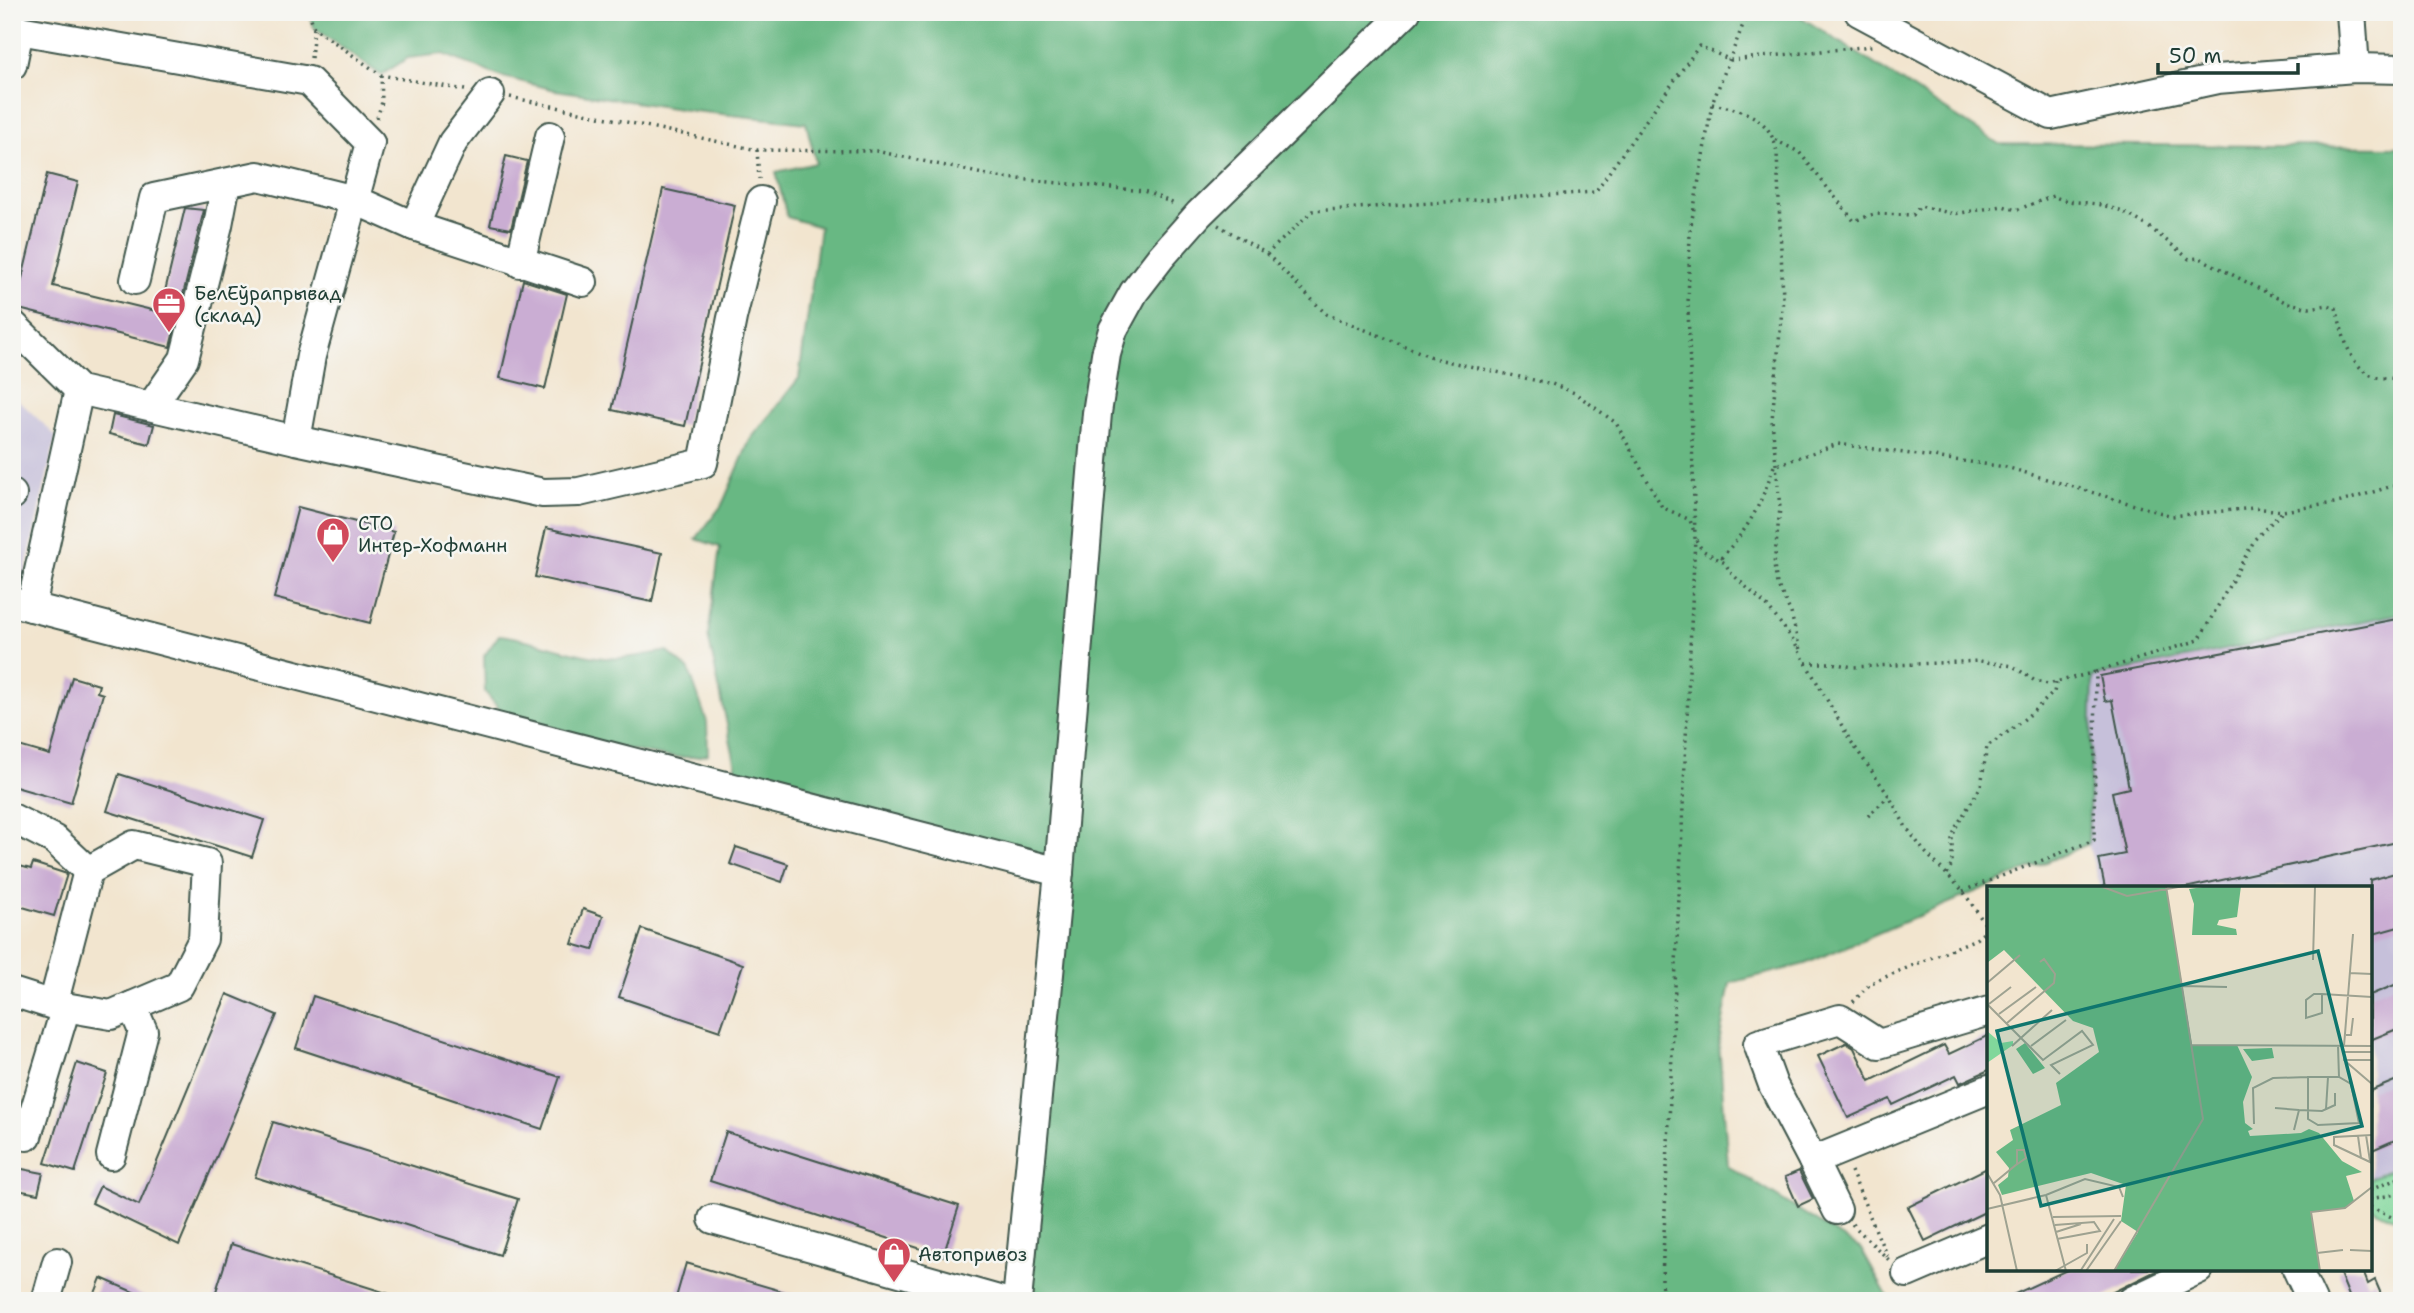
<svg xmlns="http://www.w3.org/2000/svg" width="2414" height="1313" font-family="'Shantell Sans',sans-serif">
<rect width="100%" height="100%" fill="#f6f6f2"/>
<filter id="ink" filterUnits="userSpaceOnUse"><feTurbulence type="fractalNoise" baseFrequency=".0143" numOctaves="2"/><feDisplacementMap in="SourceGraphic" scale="14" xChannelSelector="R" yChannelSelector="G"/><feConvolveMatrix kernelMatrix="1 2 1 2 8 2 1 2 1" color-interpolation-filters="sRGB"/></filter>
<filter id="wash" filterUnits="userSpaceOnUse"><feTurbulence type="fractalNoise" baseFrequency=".00686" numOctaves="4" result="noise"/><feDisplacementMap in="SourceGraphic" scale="28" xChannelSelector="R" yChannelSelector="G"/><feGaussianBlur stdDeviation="1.57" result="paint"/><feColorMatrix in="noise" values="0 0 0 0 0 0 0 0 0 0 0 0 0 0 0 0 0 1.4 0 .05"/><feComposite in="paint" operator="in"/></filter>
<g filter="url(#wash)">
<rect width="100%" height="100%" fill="#f2e5cf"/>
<g fill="#c6c0da">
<polygon points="12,394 56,436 21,590 12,588"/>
<polygon points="2402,613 2402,1165 2370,1178 2370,888 2101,888 2088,844 2093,677"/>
</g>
<polygon fill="#81d79b" stroke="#508a68" stroke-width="2" points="2402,1165 2402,1222 2370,1207 2370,1178"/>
<g fill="#68b883" stroke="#447a5c" stroke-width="2">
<polygon points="309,12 1793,12 1999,144 2402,147 2402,613 2093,677 2088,844 1805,964 1730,983 1719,1043 1728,1166 1861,1249 1890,1301 1017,1301 1059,872 741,790 708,636 720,547 696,539 722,505 750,440 799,378 820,227 787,217 776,172 816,163 806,123 693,111 555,90 499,76 443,54 408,58 381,75 314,28"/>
<path d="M499 635C534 639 562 652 596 657 620 661 643 655 667 651L689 670 707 722 708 754C665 770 546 724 500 710L485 692 484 656Z"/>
</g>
<g id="blocks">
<g fill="#caadd3">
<polygon points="506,156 527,161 511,229 490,225"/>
<polygon points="47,174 78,182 53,286 160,312 185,208 204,210 170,347 15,308"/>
<polygon points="663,189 735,205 685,426 612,410"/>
<polygon points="523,280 567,294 545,389 500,378"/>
<polygon points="113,415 154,425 149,444 109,434"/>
<polygon points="298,507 394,532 370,623 274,598"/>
<polygon points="546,528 662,553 652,602 535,577"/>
<polygon points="2402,618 2402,841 2185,888 2105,888 2099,859 2125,854 2112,792 2129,788 2112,700 2105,701 2100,676"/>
<polygon points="72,677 99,685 97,692 103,694 71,803 12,786 12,744 50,755"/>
<polygon points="119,774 264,820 252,857 107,811"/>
<polygon points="736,847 788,864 782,882 730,864"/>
<polygon points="33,863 67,874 54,916 12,904 12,864 31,869"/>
<polygon points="2402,871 2402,926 2370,935 2370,880"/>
<polygon points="583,909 603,916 593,950 572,944"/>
<polygon points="642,929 743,964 720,1031 619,997"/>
<polygon points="2402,982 2402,1027 2370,1040 2370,995"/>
<polygon points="227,994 277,1015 179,1245 92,1203 100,1186 139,1205"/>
<polygon points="313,996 560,1077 542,1129 296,1048"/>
<polygon points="1989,1035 1989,1070 1960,1083 1956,1075 1893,1105 1890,1099 1848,1118 1818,1056 1846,1043 1854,1048 1870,1081 1944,1045 1949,1054"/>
<polygon points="77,1063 107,1073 75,1172 45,1163"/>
<polygon points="2402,1078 2402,1137 2370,1151 2370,1091"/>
<polygon points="273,1122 518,1199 500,1255 255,1177"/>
<polygon points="726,1132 959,1206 943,1256 710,1181"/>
<polygon points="12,1167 43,1173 38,1194 12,1189"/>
<polygon points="1989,1167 1989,1210 1925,1241 1908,1207"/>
<polygon points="1799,1171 1813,1199 1798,1206 1785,1177"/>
<polygon points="231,1244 399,1297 399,1301 213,1301"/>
<polygon points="686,1263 802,1297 801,1301 675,1301"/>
<polygon points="2069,1269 2160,1269 2095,1301 2000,1301"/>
<polygon points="2338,1269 2362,1269 2368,1284 2375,1280 2384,1301 2351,1301"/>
<polygon points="101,1278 154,1301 92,1301"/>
</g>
</g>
</g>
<g filter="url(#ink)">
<use href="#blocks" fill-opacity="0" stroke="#3f564b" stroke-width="2"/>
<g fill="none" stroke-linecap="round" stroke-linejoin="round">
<g stroke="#3f564b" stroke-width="32">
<g id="minor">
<polyline points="1859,12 2051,115 2217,79 2355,68 2402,69"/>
<polyline points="2351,12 2355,68"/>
<polyline points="12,65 19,30 309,81 370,143 311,356 296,440 79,390 12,324"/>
<polyline points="414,226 583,282"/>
<polyline points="520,263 550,136"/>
<polyline points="135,280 154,198 258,176 355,200 414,226 453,142 490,94"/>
<polyline points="152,405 184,359 218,225 226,183"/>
<polyline points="296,440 543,493 579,492 703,463 732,318 761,201"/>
<polyline points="12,494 12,495"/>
<polyline points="12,602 1059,872"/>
<polyline points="31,607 79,390"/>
<polyline points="12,818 55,840 88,871"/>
<polyline points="12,992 53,1005 111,1015 179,986 203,939 207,863 134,845 88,871 53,1005"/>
<polyline points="1989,1011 1879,1044 1840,1019 1758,1044 1773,1085 1813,1161 1989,1089"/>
<polyline points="27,1136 66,1007"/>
<polyline points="111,1155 143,1031 132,1006"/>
<polyline points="1813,1161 1837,1210"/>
<polyline points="713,1219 1002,1301"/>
<polyline points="2297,1269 2312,1301"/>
<polyline points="1907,1273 1989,1238"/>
<polyline points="46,1301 57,1262"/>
<polyline points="1017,1301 1059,872 1097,413 1106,354 1113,330 1134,292 1161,257 1199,214 1406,12"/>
<polyline points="2132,1301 2199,1269"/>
</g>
</g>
<g stroke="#3f564b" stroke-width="3.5" stroke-dasharray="2 5" stroke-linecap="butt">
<polyline points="309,12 314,28 381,75 465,90"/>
<polyline points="311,58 314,28"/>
<polyline points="510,97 757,150 876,151 997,177 1144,191 1177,205"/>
<path d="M1712 104C1744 110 1771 117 1777 153L1783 298 1772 420 1780 508 1774 565 1777 584 1791 613 1800 650"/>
<polyline points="377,118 382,102 381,75"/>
<path d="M1775 140 1799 152 1854 221 1874 214 1913 215 1920 206 1954 214 2003 206 2016 210 2053 196C2069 204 2084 201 2101 205 2136 213 2162 237 2189 259L2200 258 2285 302 2309 308 2328 305 2336 308C2343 332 2347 365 2373 376 2382 379 2393 377 2402 380"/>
<polyline points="757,150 759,179"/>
<polyline points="1218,225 1267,254 1312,211 1595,192 1699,46 1731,60 1872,46"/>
<polyline points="1267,254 1326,314 1437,359 1552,384 1575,393 1616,423 1662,507 1690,520 1694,532"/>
<polyline points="1696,540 1702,550 1725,563 1731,573 1767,606 1791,637 1850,740 1889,796 1906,827 1924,851 1963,891 1989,930"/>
<path d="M1721 558C1751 525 1759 508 1774 466L1838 444 2006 467 2172 516 2254 508 2283 511 2341 502 2402 483"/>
<polyline points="1806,663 1831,663 1853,667 1980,661 2013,666 2035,681 2048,684 2096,672"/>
<polyline points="1868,816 1889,796"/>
<path d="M1947 874 1952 864V838L1956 827 1981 786 1987 746C2012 731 2033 712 2054 692L2056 683"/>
<polyline points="1963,891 2094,840 2096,672 2199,640 2255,539 2283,511"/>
<polyline points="1853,1002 1871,983 1976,939 1988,929"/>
<polyline points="1851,1171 1887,1257"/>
<polyline points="2370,1190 2402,1177"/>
<polyline points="2370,1199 2402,1193"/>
<polyline points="2370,1207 2402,1222"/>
<polyline points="1852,1224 1889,1260"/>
<polyline points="1661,1301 1695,537 1688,305 1690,231 1712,104 1748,12"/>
</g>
<use href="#minor" stroke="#fff" stroke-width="28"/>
</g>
</g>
<defs>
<g id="office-pin" transform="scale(1.75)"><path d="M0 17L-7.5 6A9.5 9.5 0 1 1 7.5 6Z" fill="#d1495b" stroke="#f6f6f2"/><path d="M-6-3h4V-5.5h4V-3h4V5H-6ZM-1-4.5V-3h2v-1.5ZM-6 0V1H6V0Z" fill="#fff"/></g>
<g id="shop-pin" transform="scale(1.75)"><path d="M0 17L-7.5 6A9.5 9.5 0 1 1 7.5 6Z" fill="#d1495b" stroke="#f6f6f2"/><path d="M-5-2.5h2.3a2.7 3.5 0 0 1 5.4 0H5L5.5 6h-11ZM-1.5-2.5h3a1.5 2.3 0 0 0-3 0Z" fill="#fff"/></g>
</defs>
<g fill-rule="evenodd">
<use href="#office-pin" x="169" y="304"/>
<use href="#shop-pin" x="333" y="534"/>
<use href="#shop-pin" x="894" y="1254"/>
</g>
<g text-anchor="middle" stroke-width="5" stroke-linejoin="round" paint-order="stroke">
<g font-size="19" fill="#1f3d34" stroke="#f6f6f2" text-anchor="start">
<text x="194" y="300">БелЕўрапрывад<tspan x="194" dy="22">(склад)</tspan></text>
<text x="358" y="530">СТО<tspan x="358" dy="22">Интер-Хофманн</tspan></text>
<text x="918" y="1261">Автопривоз</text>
</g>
</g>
<g transform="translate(1987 886)">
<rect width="385" height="385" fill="#f2e5cf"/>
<path d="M0 145 14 157 26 155V159L0 177Z" fill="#81d79b"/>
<path d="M5 0H179L205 159H250L265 191 256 216 258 237 266 243 261 245 263 250 314 247 322 243 332 247 355 275 375 286 359 290 367 315 358 322 324 326 333 385H127L151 346 134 335 139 299 104 287 15 309 11 299 21 291 22 282 9 266 26 254 23 244 74 219 69 197 112 166 106 142 86 135 17 64 0 77V4ZM223 0H254L250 31 232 34 230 39 249 43 250 49H205L207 18 202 3ZM38 157 58 182 46 188 29 163ZM285 162 287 172 265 175 256 163Z" fill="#68b883"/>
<path fill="none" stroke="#9ea291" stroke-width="2" d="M113 0 140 10 197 0M326 74 328 0M362 87 385 88M0 97 33 69M196 100 240 101M335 108V127L319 132V114L327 108H335L385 111M0 118 56 174 95 145 106 159 64 179 73 188M2 118 24 101M12 128 49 101M20 137 67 97 68 88 57 73 53 76M359 149H364L366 132M205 159 385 160M25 160 65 124M44 160 79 134M351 160 352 191M357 160 366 48M385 166H357V174L385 198M357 174H385M321 191H352L364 198 372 237 331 239 321 233ZM288 222 312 224M339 223 341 191M267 238 266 202 286 192 321 191M307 244 312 224 335 225 348 219V207M379 249 383 275M385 249 347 251V259L385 277M371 250 374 272M0 287 13 309 30 385M7 297 30 278V264H37L39 272 29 279M59 309 79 385M0 323 59 309 98 293 132 301 136 311M66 331 134 330M68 339 107 336 113 345 70 353M69 346 94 338M363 364 385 365M330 367 356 364M68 385 100 367V358M79 385 94 384 127 333M99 385 134 335M127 385 216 233 179 0M333 385 324 326 358 322 385 301"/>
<path fill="#0f766e" fill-opacity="0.15" stroke="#0f766e" stroke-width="3.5" d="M331 65 375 240 54 320 10 145Z"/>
<rect width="385" height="385" fill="none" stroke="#1f3d34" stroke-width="3.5"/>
</g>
<rect width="2414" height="1313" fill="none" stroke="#f6f6f2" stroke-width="42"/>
<path d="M2158 63v10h140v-10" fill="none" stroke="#1f3d34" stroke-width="3.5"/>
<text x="2169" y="63" font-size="21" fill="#1f3d34" stroke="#f6f6f2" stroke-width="5" paint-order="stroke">50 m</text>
</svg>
